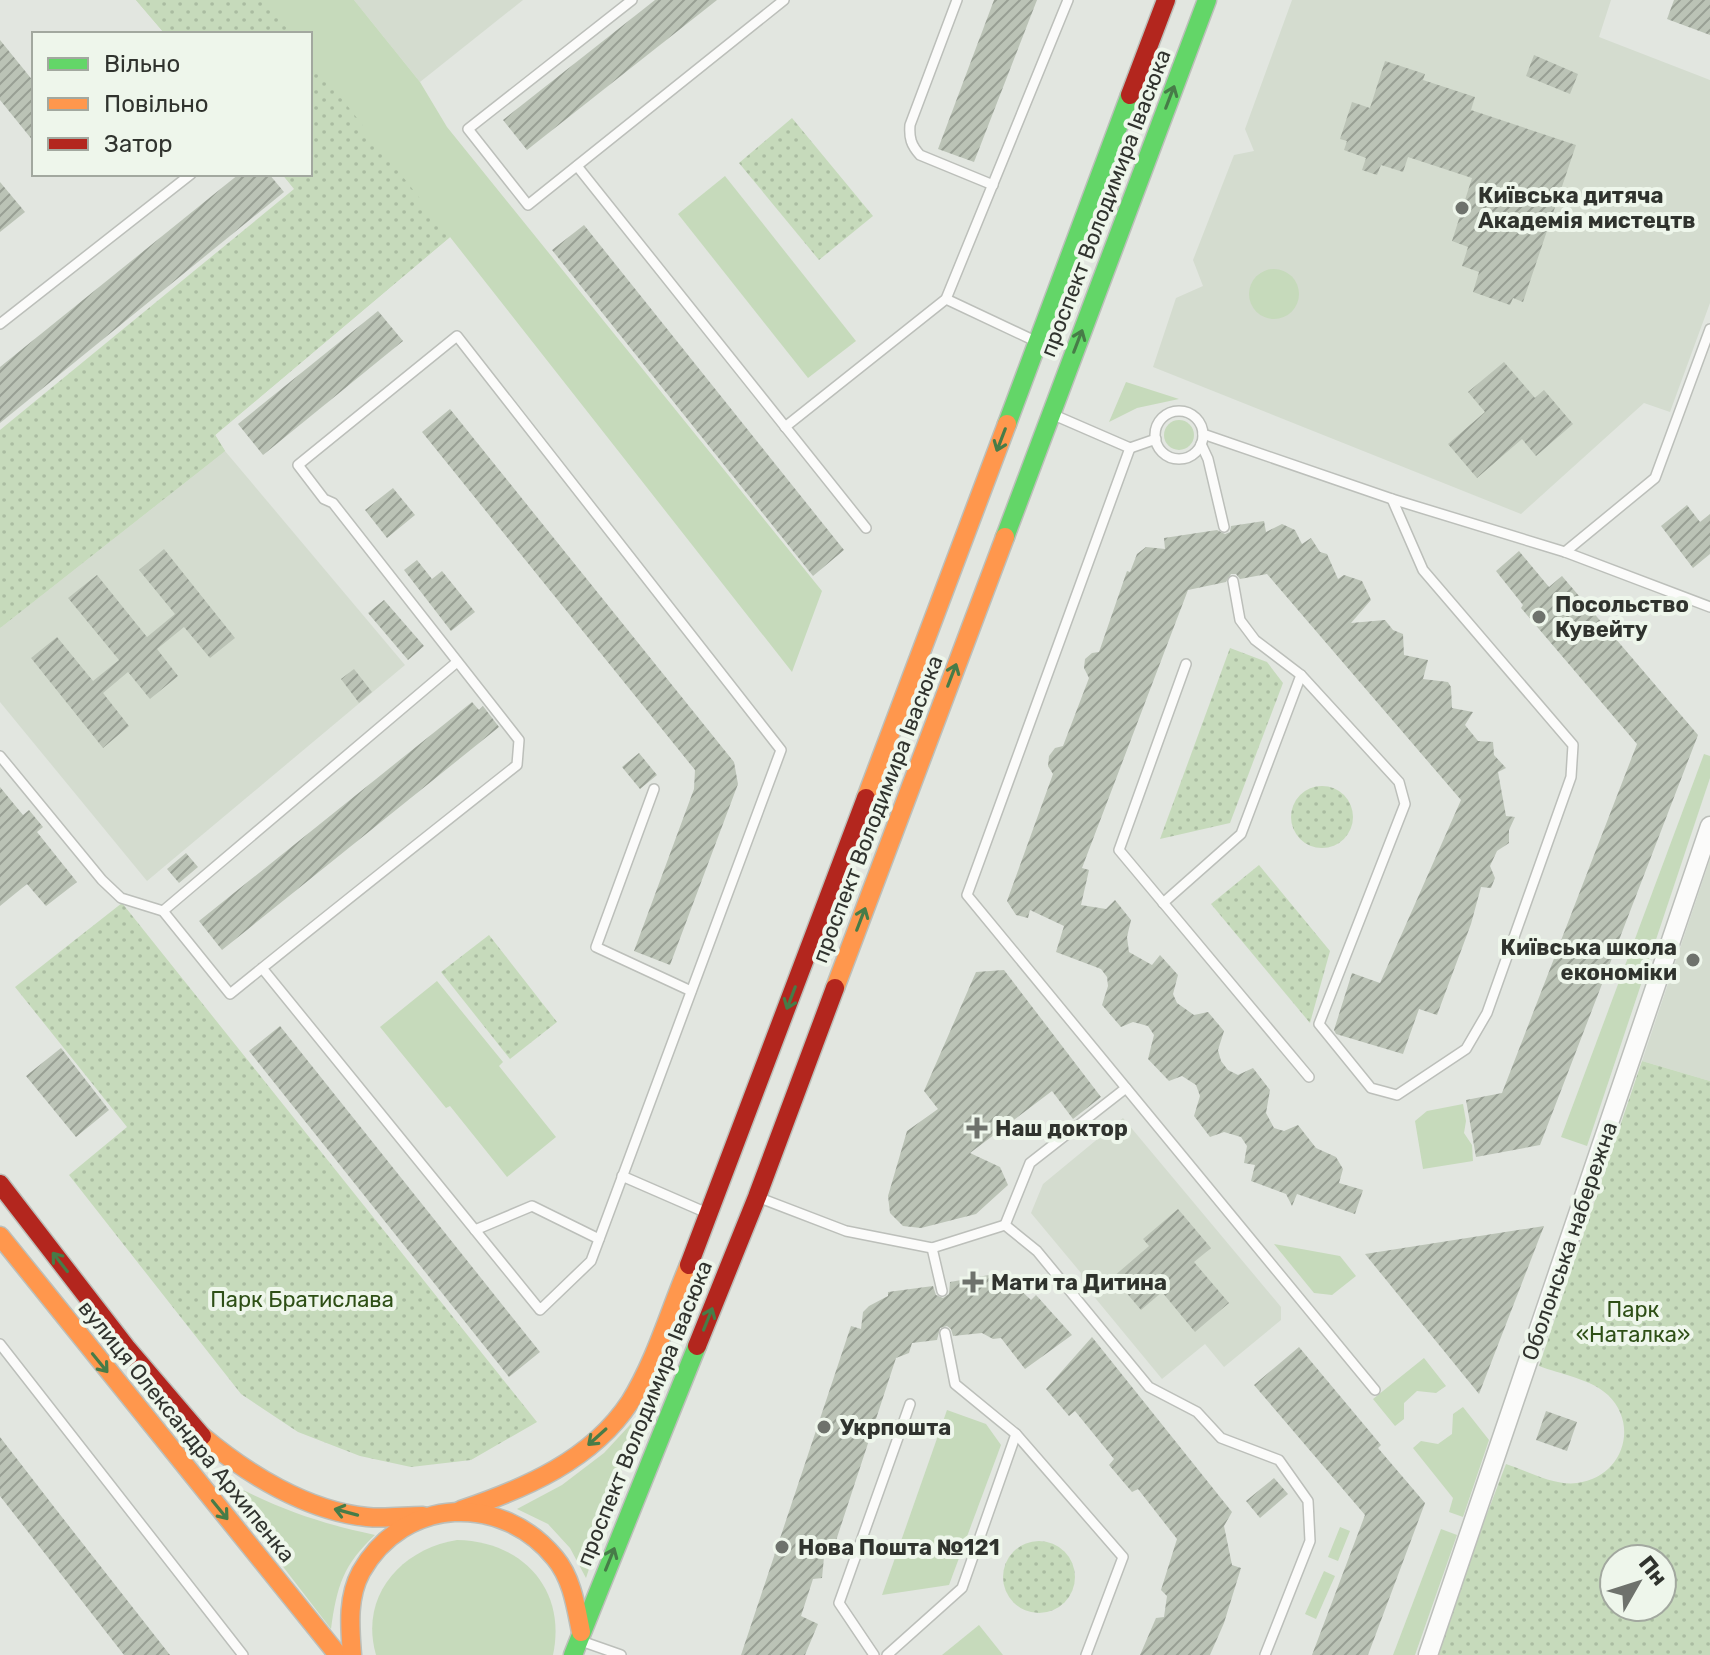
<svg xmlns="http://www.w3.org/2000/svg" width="1710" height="1655" font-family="Rubik,sans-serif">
<defs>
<pattern id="park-dots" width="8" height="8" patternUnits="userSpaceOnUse" patternTransform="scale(2)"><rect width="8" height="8" fill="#c6dabb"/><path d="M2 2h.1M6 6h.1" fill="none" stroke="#aabca1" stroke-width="1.8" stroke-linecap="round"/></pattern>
<pattern id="building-hatch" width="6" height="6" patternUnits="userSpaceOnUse" patternTransform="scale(2)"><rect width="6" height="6" fill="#bbc3b6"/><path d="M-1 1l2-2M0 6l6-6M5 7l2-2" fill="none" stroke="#989f94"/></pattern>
</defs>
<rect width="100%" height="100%" fill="#e2e6e0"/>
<g fill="#d4dccf">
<polygon points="354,0 523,0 420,82"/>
<polygon points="1292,0 1611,0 1599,37 1710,80 1710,303 1670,412 1644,403 1521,514 1153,367 1176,298 1203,286 1193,260 1234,155 1254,151 1245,129"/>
<polygon points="225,451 405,665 147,881 0,702 0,628"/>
<polygon points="1710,859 1710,1081 1642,1061"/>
<polygon points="1123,1118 1281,1307 1281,1320 1224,1367 1205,1344 1162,1379 1082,1282 1081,1273 1031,1213 1043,1184"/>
</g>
<g fill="#c6dabb">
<polygon points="136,0 354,0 420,82 447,127 822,591 792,672 450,237 215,435 225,451 0,628 295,189 282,174 310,174 310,34 165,34"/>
<polygon points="725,176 856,341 808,378 678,214"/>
<circle cx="1274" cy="294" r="25"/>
<polygon points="1126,382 1179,399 1137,408 1109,422"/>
<circle cx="1179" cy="435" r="15"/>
<polygon points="1704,754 1710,756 1710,778 1587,1146 1561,1137"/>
<polygon points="437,981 503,1062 499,1066 556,1137 507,1177 450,1106 446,1108 380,1027"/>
<polygon points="1463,1104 1466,1121 1464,1133 1472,1145 1473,1161 1423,1169 1415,1121 1427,1111"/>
<polygon points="1274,1244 1340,1256 1356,1276 1332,1295 1314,1293"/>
<polygon points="1424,1358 1446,1386 1436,1393 1417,1391 1404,1403 1404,1419 1395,1426 1373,1399"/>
<polygon points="1463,1407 1489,1440 1463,1517 1449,1512 1453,1498 1413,1448 1421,1441 1438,1444 1452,1434 1453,1414"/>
<polygon points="947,1410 986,1424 1001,1445 949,1585 882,1595"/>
<polygon points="641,1413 586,1578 570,1548 548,1524 517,1509 562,1485 604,1453"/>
<path d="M211 1473C269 1505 310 1521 375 1535 343 1565 337 1586 331 1629Z"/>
<polygon points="1340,1527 1350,1531 1338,1561 1328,1557"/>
<polygon points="1441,1529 1457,1535 1415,1655 1393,1655"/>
<path d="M457 1540C522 1541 567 1589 553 1655H376C359 1596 401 1549 457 1540Z"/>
<polygon points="1324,1571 1335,1576 1316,1619 1305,1614"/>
<polygon points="979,1625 1003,1655 942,1655"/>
</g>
<g fill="url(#park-dots)" fill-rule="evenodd">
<polygon points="136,0 266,0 291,34 165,34"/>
<polygon points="310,58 450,237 215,435 225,451 0,628 0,430 294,189 282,174 310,174"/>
<polygon points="792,118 873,216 819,260 739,163"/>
<polygon points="1230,648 1267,662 1283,683 1230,823 1160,839"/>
<circle cx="1322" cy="817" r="31"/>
<polygon points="1259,865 1330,951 1310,1023 1211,904"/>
<polygon points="122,903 537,1422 471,1460 411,1467 360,1456 298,1432 241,1394 69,1175 127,1127 15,987"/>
<polygon points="489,935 557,1022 510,1059 441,972"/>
<path d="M1642 1061 1710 1081V1655H1433L1506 1464C1528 1471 1554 1486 1577 1483 1622 1478 1640 1426 1608 1395 1591 1379 1560 1374 1539 1366ZM1614 1559H1662V1607H1614Z"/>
<circle cx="1039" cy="1577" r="36"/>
</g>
<g fill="url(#building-hatch)">
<polygon points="655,0 717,0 527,150 503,120"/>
<polygon points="994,0 1037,0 974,162 938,149"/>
<polygon points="1674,0 1710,0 1710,35 1667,19"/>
<polygon points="0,40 34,82 34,142 0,100"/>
<polygon points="1534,55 1578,74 1570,94 1526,76"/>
<polygon points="1385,61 1425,74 1423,80 1475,97 1471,110 1576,145 1523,302 1513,298 1510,305 1473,292 1479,272 1462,266 1468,247 1452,241 1472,178 1408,157 1403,172 1381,165 1377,175 1362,170 1366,158 1344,150 1347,141 1340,139 1352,102 1370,108"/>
<polygon points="239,174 269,174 284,192 0,423 0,367"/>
<polygon points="0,182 25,212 0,232"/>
<polygon points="584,225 844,550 813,576 552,250"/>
<polygon points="378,311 403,341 263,455 238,424"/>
<polygon points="1504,362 1535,398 1544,390 1573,424 1536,456 1522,439 1477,478 1448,444 1485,412 1468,392"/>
<polygon points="450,409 734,762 738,784 670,965 634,951 694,789 695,770 422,432"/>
<polygon points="393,488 415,515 387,538 365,510"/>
<polygon points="1687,505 1700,522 1710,514 1710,554 1693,568 1661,526"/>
<polygon points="1264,521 1266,532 1282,524 1295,530 1302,544 1311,538 1320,552 1327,554 1338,579 1344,575 1362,581 1371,600 1351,623 1385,620 1393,630 1403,634 1404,655 1428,660 1423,679 1448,682 1451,687 1452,708 1473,712 1465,725 1478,741 1493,742 1494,755 1506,768 1498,772 1506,816 1515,817 1509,830 1509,843 1497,851 1490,866 1495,878 1491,888 1481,887 1471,924 1437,1015 1419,1009 1403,1054 1336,1034 1334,1030 1352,973 1380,983 1461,800 1267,574 1240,579 1236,574 1231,574 1226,582 1188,590 1082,868 1089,870 1081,905 1106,909 1115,900 1131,920 1127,937 1129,952 1152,965 1160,955 1178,975 1173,994 1177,1003 1194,1015 1208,1012 1224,1031 1218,1050 1221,1061 1228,1070 1238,1075 1253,1068 1270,1090 1266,1113 1274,1128 1284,1131 1298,1125 1316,1148 1336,1157 1343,1169 1339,1183 1363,1190 1355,1214 1297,1194 1292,1206 1286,1194 1251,1181 1255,1165 1244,1163 1247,1146 1241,1137 1224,1132 1210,1137 1194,1116 1200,1096 1196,1085 1182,1076 1169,1081 1148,1059 1154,1035 1148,1026 1133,1022 1121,1027 1102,1005 1108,986 1107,977 1101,969 1056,952 1064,926 1030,910 1028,918 1016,915 1007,901 1053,774 1048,766 1049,756 1055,748 1063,746 1089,678 1084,668 1085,659 1092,653 1099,652 1127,571 1130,572 1137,554 1146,547 1165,549 1164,538 1217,530 1225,534 1230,532 1231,526"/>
<polygon points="164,549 235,638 210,658 184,627 157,649 178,676 150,699 128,672 103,693 129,726 103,748 31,658 57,637 93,681 119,660 68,598 97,575 147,637 175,614 139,570"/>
<polygon points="1519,551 1549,587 1562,576 1698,735 1540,1145 1476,1157 1466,1100 1502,1093 1637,744 1521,608 1523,605 1496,571"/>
<polygon points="417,560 432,579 442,571 475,612 451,631 404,570"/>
<polygon points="384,600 424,646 408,660 368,613"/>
<polygon points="354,669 372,692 359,703 341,679"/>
<polygon points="472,702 479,710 483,706 499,727 222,950 199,921"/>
<polygon points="639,753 657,775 640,789 622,767"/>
<polygon points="0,787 23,815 29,810 43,827 37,832 77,882 46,906 27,884 0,906"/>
<polygon points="186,853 198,867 179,883 167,869"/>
<polygon points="1004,970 1101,1097 1073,1119 1052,1091 970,1153 1000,1167 1008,1185 976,1214 921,1228 903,1226 890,1213 888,1196 907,1131 938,1109 924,1091 976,972"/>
<polygon points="280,1026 540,1352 509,1377 249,1051"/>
<polygon points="61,1048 109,1110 76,1137 26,1076"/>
<polygon points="1178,1209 1211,1248 1194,1262 1229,1303 1195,1332 1162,1292 1141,1310 1113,1277 1149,1246 1143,1239"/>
<polygon points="1544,1226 1479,1394 1365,1254"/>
<polygon points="989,1275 990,1280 1011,1281 1031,1300 1036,1295 1072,1335 1025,1369 1001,1338 993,1339 982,1333 953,1336 951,1329 947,1326 940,1328 937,1340 912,1343 909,1353 896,1358 830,1559 824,1557 822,1578 813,1579 801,1616 818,1624 805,1655 741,1655 851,1326 861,1329 863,1312 869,1306 888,1296 888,1292 933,1286 936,1295 943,1298 949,1294 950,1282"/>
<polygon points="1092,1337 1232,1512 1224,1526 1232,1565 1241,1568 1224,1623 1210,1655 1140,1655 1156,1618 1164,1617 1167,1596 1161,1590 1177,1539 1138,1489 1132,1492 1109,1465 1114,1459 1075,1411 1069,1416 1046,1389"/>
<polygon points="1299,1347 1381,1445 1378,1448 1425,1503 1368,1655 1312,1655 1365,1515 1254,1385"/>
<polygon points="1546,1411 1577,1422 1567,1451 1536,1440"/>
<polygon points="0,1437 58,1512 170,1655 124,1655 0,1496"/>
<polygon points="1274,1478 1288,1494 1260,1518 1246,1501"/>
</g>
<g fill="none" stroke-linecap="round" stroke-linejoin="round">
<g stroke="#bcbfba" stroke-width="12">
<g id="lane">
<polyline points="632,0 468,129 528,205 784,0"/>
<path d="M957 0 910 125C909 138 911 145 920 155L993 185"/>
<polyline points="577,166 866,528"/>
<polyline points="946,299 1033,340"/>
<polyline points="0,324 191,174"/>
<circle cx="1179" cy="435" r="24"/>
<polyline points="1054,415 1130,448 1156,439"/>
<polyline points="785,427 946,299 1068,0"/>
<polyline points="1203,434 1392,499 1565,552 1710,607"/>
<polyline points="1201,444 1208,459 1224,527"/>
<polyline points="1130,448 967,895 1375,1390"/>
<polyline points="1565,552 1655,478 1710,329"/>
<polyline points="1233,581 1240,620 1255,640 1301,675 1399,782 1405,804 1319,1024 1371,1088 1397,1095 1466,1049 1487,1013 1571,777 1573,745 1423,570 1392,499"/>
<polyline points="1186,664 1119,850 1309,1077"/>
<path d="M0 756 102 880 121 898 163 911 230 994C325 917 421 841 517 765L519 740 333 503 324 499 298 465 457 336 781 750 591 1261 540 1310 262 968"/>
<polyline points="654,789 596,947 691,991"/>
<polyline points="1163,903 1241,834 1301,675"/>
<polyline points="163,911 457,662"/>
<polyline points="622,1176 707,1213"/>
<polyline points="760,1198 846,1231 932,1248 1005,1225 1037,1251 1149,1387 1197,1412 1221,1438 1279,1460 1308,1501 1310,1541 1265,1655"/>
<polyline points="1005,1225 1030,1163 1126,1088"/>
<polyline points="475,1230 532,1206 599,1239"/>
<polyline points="932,1248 942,1291"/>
<polyline points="945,1333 955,1384 1016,1434 1123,1557 1086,1655"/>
<polyline points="0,1344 243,1655"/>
<polyline points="581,1641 621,1655"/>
<polyline points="874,1655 839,1603 910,1404"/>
<polyline points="887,1655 962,1588 1016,1434"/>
</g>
</g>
<g stroke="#bcbfba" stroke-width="21">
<polyline id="street" points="1428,1655 1710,826"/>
</g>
<g stroke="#bcbfba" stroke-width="21">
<g id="fast">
<polyline points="1007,424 1130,95"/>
<polyline points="1005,537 1207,0"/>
<polyline points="573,1655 697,1346"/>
</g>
</g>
<g stroke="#bcbfba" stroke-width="21">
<g id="slow">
<polyline points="866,798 1007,424"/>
<polyline points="835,988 1005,537"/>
<polyline points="0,1236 338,1655"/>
<path d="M202 1436C247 1474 307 1511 367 1517 385 1519 405 1516 423 1516"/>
<path d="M461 1510C524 1489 592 1460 630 1402 656 1360 670 1310 689 1265"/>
<path d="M352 1655C350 1627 347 1598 361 1572 404 1496 502 1493 555 1558 572 1578 576 1607 581 1632"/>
</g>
</g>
<g stroke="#bcbfba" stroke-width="21">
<g id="jam">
<polyline points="1130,95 1166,0"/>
<polyline points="0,1184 126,1347 202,1436"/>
<polyline points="689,1265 866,798"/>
<polyline points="697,1346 757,1197 835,988"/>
</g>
</g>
<use href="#lane" stroke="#fbfbfa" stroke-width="9"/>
<use href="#street" stroke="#fbfbfa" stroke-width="18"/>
<use href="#fast" stroke="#63d668" stroke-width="18"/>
<use href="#slow" stroke="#ff974d" stroke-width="18"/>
<use href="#jam" stroke="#b3261e" stroke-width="18"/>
</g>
<defs><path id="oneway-shaft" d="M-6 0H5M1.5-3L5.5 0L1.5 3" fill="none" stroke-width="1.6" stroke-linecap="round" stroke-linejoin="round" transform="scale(2)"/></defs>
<g stroke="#477c48">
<use href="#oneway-shaft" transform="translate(1170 97) rotate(-69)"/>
<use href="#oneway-shaft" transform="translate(1078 341) rotate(-69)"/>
<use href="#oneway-shaft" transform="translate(1001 440) rotate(111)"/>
<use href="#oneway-shaft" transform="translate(952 675) rotate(-69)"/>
<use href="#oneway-shaft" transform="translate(861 919) rotate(-69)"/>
<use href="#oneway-shaft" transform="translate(791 998) rotate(111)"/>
<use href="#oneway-shaft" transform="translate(60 1262) rotate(-128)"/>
<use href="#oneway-shaft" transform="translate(708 1319) rotate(-68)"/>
<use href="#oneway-shaft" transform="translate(100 1363) rotate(51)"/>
<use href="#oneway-shaft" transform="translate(597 1437) rotate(138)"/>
<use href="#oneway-shaft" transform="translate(220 1510) rotate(51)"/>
<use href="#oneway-shaft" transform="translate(346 1512) rotate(-165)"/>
<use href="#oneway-shaft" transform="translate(610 1559) rotate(-68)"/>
</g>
<g fill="#6e726c" stroke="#eef6eb" stroke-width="3">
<circle cx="1462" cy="208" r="8"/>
<circle cx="1539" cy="617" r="8"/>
<circle cx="1693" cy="960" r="8"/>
<path d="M973 1116h8v8h8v8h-8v8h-8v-8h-8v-8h8z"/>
<path d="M969 1270h8v8h8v8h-8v8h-8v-8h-8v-8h8z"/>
<circle cx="824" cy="1427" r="8"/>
<circle cx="782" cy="1547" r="8"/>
</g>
<g text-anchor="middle" stroke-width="8" stroke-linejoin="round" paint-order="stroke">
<g font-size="22" font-weight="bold" fill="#30332e" stroke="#eef6eb" text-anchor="start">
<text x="1478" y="203">Київська дитяча<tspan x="1478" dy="25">Академія мистецтв</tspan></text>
<text x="1555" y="612">Посольство<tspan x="1555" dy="25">Кувейту</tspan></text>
<text x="1677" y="955" text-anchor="end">Київська школа<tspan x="1677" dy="25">економіки</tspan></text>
<text x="995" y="1136">Наш доктор</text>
<text x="991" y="1290">Мати та Дитина</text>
<text x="840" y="1435">Укрпошта</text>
<text x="798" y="1555">Нова Пошта №121</text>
</g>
<g font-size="22" fill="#30332e" stroke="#eef6eb">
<text transform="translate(1105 203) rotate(-69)" y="8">проспект Володимира Івасюка</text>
<text transform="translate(877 809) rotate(-69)" y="8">проспект Володимира Івасюка</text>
<text transform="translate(1569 1241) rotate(-71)" y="8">Оболонська набережна</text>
<text transform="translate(644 1413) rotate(-68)" y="8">проспект Володимира Івасюка</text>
<text transform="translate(187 1431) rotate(51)" y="8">вулиця Олександра Архипенка</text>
</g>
<g font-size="22" fill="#2e4f16" stroke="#eef6eb">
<text x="302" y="1307">Парк Братислава</text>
<text x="1633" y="1317">Парк<tspan x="1633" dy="25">«Наталка»</tspan></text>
</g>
</g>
<rect x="32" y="32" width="280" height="144" fill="#eef6eb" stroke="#a2a89f" stroke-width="2"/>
<rect x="48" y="58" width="40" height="12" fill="#63d668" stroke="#a2a89f" stroke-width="2"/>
<text x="104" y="72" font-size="24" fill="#30332e">Вільно</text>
<rect x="48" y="98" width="40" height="12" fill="#ff974d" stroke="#a2a89f" stroke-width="2"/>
<text x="104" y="112" font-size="24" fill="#30332e">Повільно</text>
<rect x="48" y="138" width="40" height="12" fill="#b3261e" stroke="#a2a89f" stroke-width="2"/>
<text x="104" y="152" font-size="24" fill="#30332e">Затор</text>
<g transform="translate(1638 1583) rotate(51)"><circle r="38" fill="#eef6eb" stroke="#a2a89f" stroke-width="2"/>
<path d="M0-6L14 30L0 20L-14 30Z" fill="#6e726c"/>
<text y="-12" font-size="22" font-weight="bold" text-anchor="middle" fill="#30332e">Пн</text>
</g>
</svg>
